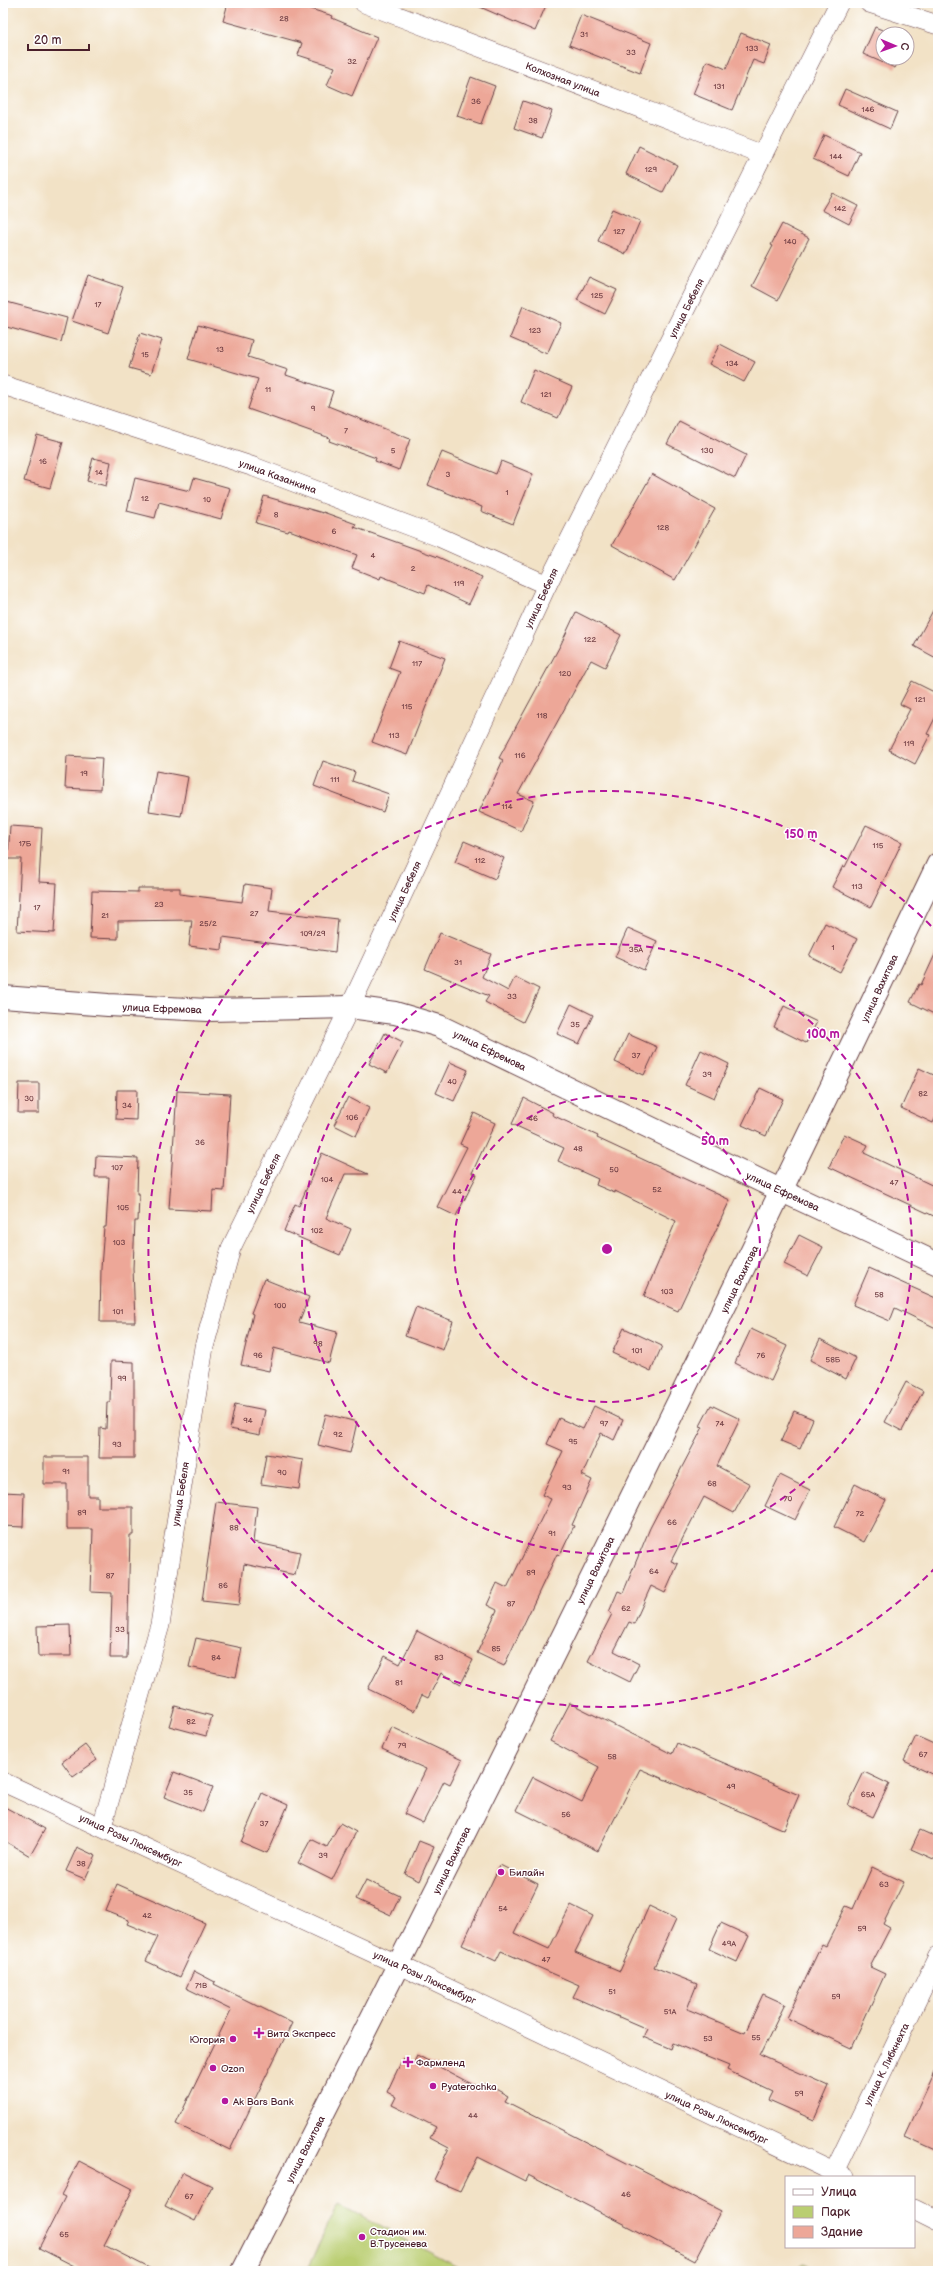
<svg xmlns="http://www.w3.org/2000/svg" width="941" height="2274" font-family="'Balsamiq Sans',sans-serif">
<rect width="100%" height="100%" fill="#fff"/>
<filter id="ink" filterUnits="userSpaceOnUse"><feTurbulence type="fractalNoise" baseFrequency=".025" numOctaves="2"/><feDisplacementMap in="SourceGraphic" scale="8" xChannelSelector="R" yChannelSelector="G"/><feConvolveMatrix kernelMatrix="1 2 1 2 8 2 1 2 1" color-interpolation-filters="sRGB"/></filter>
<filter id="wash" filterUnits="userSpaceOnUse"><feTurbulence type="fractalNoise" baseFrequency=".012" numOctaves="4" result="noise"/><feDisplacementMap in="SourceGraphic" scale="16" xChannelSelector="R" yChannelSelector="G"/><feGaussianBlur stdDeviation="0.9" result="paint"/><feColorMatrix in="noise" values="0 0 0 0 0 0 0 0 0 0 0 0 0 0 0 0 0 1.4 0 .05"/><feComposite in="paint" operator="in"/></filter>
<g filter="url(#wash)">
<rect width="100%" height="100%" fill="#f2e2c6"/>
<g fill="#bace71" stroke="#82764e">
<polygon points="338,2204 465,2271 306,2271"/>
<polygon points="803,2264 818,2271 794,2271"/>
</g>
<g id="blocks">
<g fill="#eda798">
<polygon points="228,3 291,3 333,16 332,18 377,37 352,96 327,85 335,67 298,55 302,43 223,21"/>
<polygon points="471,3 547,3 535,31"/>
<polygon points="581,15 651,43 640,73 569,45"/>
<polygon points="875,27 892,34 883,34 883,58 900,58 895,68 863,54"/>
<polygon points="741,33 771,45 764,64 753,60 732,110 693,94 707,61 726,69"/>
<polygon points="471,77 495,86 481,124 457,116"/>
<polygon points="845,89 897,112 890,129 838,105"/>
<polygon points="523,101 552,111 542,138 514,128"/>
<polygon points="824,135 860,152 849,176 813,159"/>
<polygon points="639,146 677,165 663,192 626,174"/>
<polygon points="832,193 858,206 849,224 822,210"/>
<polygon points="612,209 640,221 626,254 598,241"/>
<polygon points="782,224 809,238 778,300 752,286 773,246 771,245"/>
<polygon points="88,275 123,287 108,333 72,321"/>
<polygon points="589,277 617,290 605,314 577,300"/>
<polygon points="3,301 67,318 61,342 3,326"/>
<polygon points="523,306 561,323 547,354 510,338"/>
<polygon points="198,325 252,340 248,357 288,370 286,375 333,391 328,406 410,439 399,470 375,461 376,458 329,441 330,438 248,409 258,379 188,359"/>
<polygon points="140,333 162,340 151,374 129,368"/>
<polygon points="720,344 755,362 744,382 709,364"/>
<polygon points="534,370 572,387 558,418 521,402"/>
<polygon points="679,421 746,455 735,478 667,444"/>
<polygon points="37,435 63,442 50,488 24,481"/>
<polygon points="442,452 496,474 501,461 533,474 513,524 481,511 482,507 428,485"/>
<polygon points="93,458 111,462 106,486 87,481"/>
<polygon points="652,474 715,509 675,580 612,545"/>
<polygon points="135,478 190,491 194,478 230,488 221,519 159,502 155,518 127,511"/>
<polygon points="264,496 323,513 323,512 356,524 354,527 438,557 482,577 469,604 428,585 425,593 381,576 380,579 352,568 357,555 289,530 288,532 256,523"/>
<polygon points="938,601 938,659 914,646"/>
<polygon points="576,612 621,635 605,667 591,660 518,794 534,801 521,831 479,812 503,760 499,758 561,644"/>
<polygon points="399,641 445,658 407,755 372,742 400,672 389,668"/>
<polygon points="912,681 938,694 938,712 927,734 930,735 915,764 889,750 910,709 900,704"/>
<polygon points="67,756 102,758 100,790 65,788"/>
<polygon points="323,761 355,772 352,781 389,794 383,812 314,786"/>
<polygon points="156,771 188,777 181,816 149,811"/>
<polygon points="866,825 902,842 871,907 832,887 843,866 845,867"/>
<polygon points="10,826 42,828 39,882 57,883 54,933 17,931 21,859 8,859"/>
<polygon points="464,841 504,858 495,879 455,862"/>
<polygon points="245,884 272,888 269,911 338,919 335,952 223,937 222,950 189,946 192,920 118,921 118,939 90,938 92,891 138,892 138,888 180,888 180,894 242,902"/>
<polygon points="825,923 857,939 840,972 809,956"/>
<polygon points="628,928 657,941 644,970 615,957"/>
<polygon points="440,933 491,954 482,977 508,991 515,977 539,989 523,1022 485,1002 489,996 425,969"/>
<polygon points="938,948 938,1016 910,1002 919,984 921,985"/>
<polygon points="571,1004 593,1015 579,1044 557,1034"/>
<polygon points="784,1006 817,1022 806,1043 774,1027"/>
<polygon points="385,1033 403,1042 387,1073 369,1064"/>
<polygon points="628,1034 657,1047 644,1075 615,1062"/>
<polygon points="701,1050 729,1064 714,1098 685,1085"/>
<polygon points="450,1062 468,1070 454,1101 436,1093"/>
<polygon points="919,1068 938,1077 938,1112 933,1123 901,1108"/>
<polygon points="19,1083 39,1083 39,1113 18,1113"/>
<polygon points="760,1088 783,1099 766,1136 742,1125"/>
<polygon points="117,1090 137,1090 136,1120 116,1119"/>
<polygon points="177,1091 230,1094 224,1191 213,1190 212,1211 169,1209"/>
<polygon points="348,1097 369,1108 356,1136 334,1125"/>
<polygon points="524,1098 553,1113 552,1115 598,1136 597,1138 730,1200 678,1311 644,1296 676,1221 615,1191 615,1193 596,1185 598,1179 558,1161 564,1148 512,1124"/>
<polygon points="474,1113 495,1123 472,1173 477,1175 456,1216 437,1207 467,1147 460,1144"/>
<polygon points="844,1134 868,1145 864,1153 938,1188 938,1218 829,1167"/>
<polygon points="322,1153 368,1174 345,1174 326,1218 351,1229 340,1255 284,1231 295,1204 299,1206"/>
<polygon points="96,1156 138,1158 137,1194 139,1194 138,1221 135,1221 133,1268 135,1322 100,1322 101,1268 104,1227 106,1227 109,1177 95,1177"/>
<polygon points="799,1235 823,1247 808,1276 784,1264"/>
<polygon points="869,1268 938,1299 938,1329 895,1308 890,1321 853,1305"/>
<polygon points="264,1279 309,1297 299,1322 337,1332 329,1363 274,1348 269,1371 241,1365 253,1314 251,1313"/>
<polygon points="416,1307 453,1321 443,1350 405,1336"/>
<polygon points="624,1328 662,1346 651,1371 612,1353"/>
<polygon points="751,1329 787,1346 771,1381 735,1363"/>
<polygon points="820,1339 856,1358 846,1379 810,1360"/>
<polygon points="111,1361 134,1362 134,1458 99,1458 100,1428 106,1429 107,1402 110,1402"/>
<polygon points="906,1382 923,1391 902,1431 885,1422"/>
<polygon points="235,1404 265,1410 260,1435 230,1429"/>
<polygon points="711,1405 740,1419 717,1466 750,1484 734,1513 704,1497 671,1561 678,1564 665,1593 651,1586 634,1624 629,1622 614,1651 639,1664 630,1682 588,1661 612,1614 609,1612 618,1591 623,1593 650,1528 703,1427 700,1426"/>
<polygon points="594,1406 623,1420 614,1440 601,1433 582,1475 592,1480 572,1525 574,1526 560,1555 557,1554 504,1666 477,1653 497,1610 487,1605 497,1583 507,1588 551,1499 542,1495 563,1451 547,1444 559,1418 583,1429"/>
<polygon points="794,1411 813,1419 800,1449 781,1441"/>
<polygon points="326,1414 357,1422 350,1453 318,1445"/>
<polygon points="266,1454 303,1460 299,1489 261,1484"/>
<polygon points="44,1457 88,1457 88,1496 98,1496 98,1507 133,1507 133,1535 130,1535 127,1658 110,1658 112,1593 91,1592 93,1529 67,1529 67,1484 44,1484"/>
<polygon points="780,1475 810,1490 795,1520 765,1506"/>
<polygon points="855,1484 886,1500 864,1542 834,1527"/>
<polygon points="3,1492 24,1493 23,1527 3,1526"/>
<polygon points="216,1502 257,1507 253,1542 300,1552 295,1575 244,1564 239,1605 202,1601"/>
<polygon points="70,1625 71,1656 38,1656 37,1626"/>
<polygon points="417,1631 473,1660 461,1684 441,1673 428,1698 422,1695 414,1711 368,1689 385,1656 400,1664"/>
<polygon points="196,1638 242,1648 236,1677 189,1667"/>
<polygon points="570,1703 672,1754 677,1743 799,1795 784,1830 640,1769 598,1851 516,1810 533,1777 582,1802 599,1767 550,1741"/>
<polygon points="175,1706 212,1716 206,1736 169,1726"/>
<polygon points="392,1727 462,1760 450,1784 444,1781 423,1823 404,1814 426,1769 382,1749"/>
<polygon points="916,1736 938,1746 938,1777 904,1761"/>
<polygon points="85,1745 97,1760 73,1777 62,1762"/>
<polygon points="174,1772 213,1787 203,1812 164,1797"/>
<polygon points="864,1772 889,1784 873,1817 848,1805"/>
<polygon points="262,1793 288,1805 267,1853 241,1842"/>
<polygon points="3,1806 45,1829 30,1856 3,1840"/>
<polygon points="340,1823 356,1832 332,1880 298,1863 311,1839 327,1847"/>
<polygon points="920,1830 938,1838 938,1861 911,1849"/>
<polygon points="419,1841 434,1847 419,1881 405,1874"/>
<polygon points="77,1847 96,1856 85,1879 66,1871"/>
<polygon points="500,1865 538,1884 514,1933 549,1949 571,1905 593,1916 575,1952 620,1971 649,1906 676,1919 654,1967 697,1984 687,2009 745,2033 763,1994 785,2004 760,2055 829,2086 814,2120 769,2100 773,2092 727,2070 729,2066 673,2043 671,2049 643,2037 647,2029 573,1997 579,1985 501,1951 496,1961 462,1945"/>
<polygon points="872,1867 904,1882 883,1924 890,1928 870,1967 885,1974 851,2048 787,2018 822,1944 826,1946 846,1906 853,1909"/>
<polygon points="366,1880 400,1896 391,1915 356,1899"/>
<polygon points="117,1884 205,1923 180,1977 146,1961 158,1937 127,1924 129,1920 106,1911"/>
<polygon points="721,1923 749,1936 737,1962 709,1949"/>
<polygon points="194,1971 215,1982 214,1984 292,2023 230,2150 176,2124 231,2010 186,1988"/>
<polygon points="417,2055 481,2089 485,2083 508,2096 505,2101 721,2211 695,2261 528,2175 525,2181 477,2157 460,2191 434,2180 449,2148 430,2138 436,2127 392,2105 396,2097 387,2092 403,2058 413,2063"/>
<polygon points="938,2065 938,2151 905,2136"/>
<polygon points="79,2161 133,2189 104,2245 155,2271 84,2271 39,2248 65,2197 61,2195"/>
<polygon points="183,2172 212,2186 195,2221 165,2206"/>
</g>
</g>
</g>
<g filter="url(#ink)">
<use href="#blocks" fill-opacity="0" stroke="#633c42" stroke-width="1"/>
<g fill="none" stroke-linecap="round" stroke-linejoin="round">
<g stroke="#633c42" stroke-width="20">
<g id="minor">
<polyline points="364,3 763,155"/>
<polyline points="869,3 938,25"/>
<polyline points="3,385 254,467 439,537 547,585"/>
<polyline points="3,1782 399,1965 844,2177"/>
<polyline points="102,1826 160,1625 204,1347 231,1248 350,1007 547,585 839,3"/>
<polyline points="834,2172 938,1956"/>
<polyline points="914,2209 938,2221"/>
</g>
</g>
<g stroke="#633c42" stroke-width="24">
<polyline id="tertiary" points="782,1191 938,1264"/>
</g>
<g stroke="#633c42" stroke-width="24">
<g id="secondary">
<polyline points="3,997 108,1005 208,1010 350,1007 395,1013 439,1026 782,1191"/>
<path d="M243 2271C481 1805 713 1337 938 864"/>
</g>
</g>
<use href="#minor" stroke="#fff" stroke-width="19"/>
<use href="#tertiary" stroke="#fff" stroke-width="22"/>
<use href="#secondary" stroke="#fff" stroke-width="22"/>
</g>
</g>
<g fill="none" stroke="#b5179e" stroke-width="2" stroke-dasharray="7 5">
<circle cx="607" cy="1249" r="153"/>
<circle cx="607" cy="1249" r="305"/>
<path d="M936 1567A458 458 0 1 1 936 931"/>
</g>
<g fill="#b5179e" stroke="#fff" stroke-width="1.5">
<circle cx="501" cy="1872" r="4"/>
<path d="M257 2027h4v4h4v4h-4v4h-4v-4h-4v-4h4z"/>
<circle cx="233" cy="2039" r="4"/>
<path d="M406 2056h4v4h4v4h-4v4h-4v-4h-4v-4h4z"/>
<circle cx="213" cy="2068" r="4"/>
<circle cx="433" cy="2086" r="4"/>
<circle cx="225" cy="2101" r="4"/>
<circle cx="362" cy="2237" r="4"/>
</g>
<g text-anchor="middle" stroke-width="3" stroke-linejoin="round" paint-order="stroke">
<g font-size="8" fill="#734146">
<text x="284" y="21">28</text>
<text x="584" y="37">31</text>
<text x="752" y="51">133</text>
<text x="631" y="55">33</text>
<text x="352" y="64">32</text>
<text x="719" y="89">131</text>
<text x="476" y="104">36</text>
<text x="868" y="112">146</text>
<text x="533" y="123">38</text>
<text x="836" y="159">144</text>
<text x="651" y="172">129</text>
<text x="840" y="211">142</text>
<text x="619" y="234">127</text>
<text x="790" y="244">140</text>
<text x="597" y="298">125</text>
<text x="98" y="307">17</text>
<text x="535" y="333">123</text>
<text x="220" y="352">13</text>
<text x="145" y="357">15</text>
<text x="732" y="366">134</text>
<text x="268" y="392">11</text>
<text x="546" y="397">121</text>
<text x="313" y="411">9</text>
<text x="346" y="433">7</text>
<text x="393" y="453">5</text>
<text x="707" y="453">130</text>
<text x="43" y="464">16</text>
<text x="99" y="475">14</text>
<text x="448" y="477">3</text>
<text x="507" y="495">1</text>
<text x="145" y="501">12</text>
<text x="207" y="502">10</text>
<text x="276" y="517">8</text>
<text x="663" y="530">128</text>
<text x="334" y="534">6</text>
<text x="373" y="558">4</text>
<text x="413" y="571">2</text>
<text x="459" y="586">119</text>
<text x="590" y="642">122</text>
<text x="417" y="666">117</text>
<text x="565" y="676">120</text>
<text x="920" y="702">121</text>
<text x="407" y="709">115</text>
<text x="542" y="718">118</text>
<text x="394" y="738">113</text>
<text x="909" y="746">119</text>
<text x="520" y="758">116</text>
<text x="84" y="776">19</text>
<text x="335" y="782">111</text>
<text x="507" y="809">114</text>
<text x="25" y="846">17Б</text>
<text x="878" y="848">115</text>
<text x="480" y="863">112</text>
<text x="857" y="889">113</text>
<text x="159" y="907">23</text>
<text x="37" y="910">17</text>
<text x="254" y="916">27</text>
<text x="105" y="918">21</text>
<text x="208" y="926">25/2</text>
<text x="313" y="936">109/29</text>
<text x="833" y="950">1</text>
<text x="636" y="952">35А</text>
<text x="458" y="965">31</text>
<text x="512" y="999">33</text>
<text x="575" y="1027">35</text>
<text x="636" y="1058">37</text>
<text x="707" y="1077">39</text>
<text x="452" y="1084">40</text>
<text x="923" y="1096">82</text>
<text x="29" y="1101">30</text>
<text x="127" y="1108">34</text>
<text x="352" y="1120">106</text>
<text x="533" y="1121">46</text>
<text x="200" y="1145">36</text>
<text x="578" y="1151">48</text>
<text x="117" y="1170">107</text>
<text x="614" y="1172">50</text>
<text x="327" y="1182">104</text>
<text x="894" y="1185">47</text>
<text x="657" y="1192">52</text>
<text x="457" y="1194">44</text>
<text x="123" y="1210">105</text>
<text x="317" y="1233">102</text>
<text x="119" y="1245">103</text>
<text x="667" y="1294">103</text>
<text x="879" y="1297">58</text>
<text x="280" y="1308">100</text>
<text x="118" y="1314">101</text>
<text x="318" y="1346">98</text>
<text x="637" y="1353">101</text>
<text x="258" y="1358">96</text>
<text x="761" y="1358">76</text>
<text x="833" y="1362">58Б</text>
<text x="122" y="1381">99</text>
<text x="248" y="1423">94</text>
<text x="604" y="1426">97</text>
<text x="720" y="1426">74</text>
<text x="338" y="1437">92</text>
<text x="573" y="1444">95</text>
<text x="117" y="1447">93</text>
<text x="66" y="1474">91</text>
<text x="282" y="1475">90</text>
<text x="712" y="1486">68</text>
<text x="567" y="1490">93</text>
<text x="788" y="1501">70</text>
<text x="82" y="1515">89</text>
<text x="860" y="1516">72</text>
<text x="672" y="1525">66</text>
<text x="234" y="1530">88</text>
<text x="552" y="1536">91</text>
<text x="654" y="1574">64</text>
<text x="531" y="1575">89</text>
<text x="110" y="1578">87</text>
<text x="223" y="1588">86</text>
<text x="511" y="1606">87</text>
<text x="626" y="1611">62</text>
<text x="120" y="1632">33</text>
<text x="496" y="1651">85</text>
<text x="216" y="1660">84</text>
<text x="439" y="1660">83</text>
<text x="399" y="1685">81</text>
<text x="191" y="1724">82</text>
<text x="402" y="1748">79</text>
<text x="923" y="1757">67</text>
<text x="612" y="1759">58</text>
<text x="731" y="1789">49</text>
<text x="188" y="1795">35</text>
<text x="868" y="1797">65А</text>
<text x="566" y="1817">56</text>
<text x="264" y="1826">37</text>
<text x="323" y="1858">39</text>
<text x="81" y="1866">38</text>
<text x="884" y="1887">63</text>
<text x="503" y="1911">54</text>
<text x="147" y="1918">42</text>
<text x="862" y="1931">59</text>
<text x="729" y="1946">49А</text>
<text x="546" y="1962">47</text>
<text x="201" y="1988">71В</text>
<text x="612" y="1994">51</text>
<text x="836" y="1999">59</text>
<text x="670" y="2014">51А</text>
<text x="756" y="2040">55</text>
<text x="708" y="2041">53</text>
<text x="799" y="2096">59</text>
<text x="473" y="2118">44</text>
<text x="626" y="2197">46</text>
<text x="189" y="2199">67</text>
<text x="64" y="2237">65</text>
</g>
<g font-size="10" fill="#4a1f2b" stroke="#fff">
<text transform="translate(563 79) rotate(21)" y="4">Колхозная улица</text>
<text transform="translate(686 308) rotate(-63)" y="4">улица Бебеля</text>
<text transform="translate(278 476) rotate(20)" y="4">улица Казанкина</text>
<text transform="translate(541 598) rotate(-65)" y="4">улица Бебеля</text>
<text transform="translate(404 891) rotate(-65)" y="4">улица Бебеля</text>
<text transform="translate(879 988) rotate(-65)" y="4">улица Вахитова</text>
<text transform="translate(162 1008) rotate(2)" y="4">улица Ефремова</text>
<text transform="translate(490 1050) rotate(26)" y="4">улица Ефремова</text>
<text transform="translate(263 1183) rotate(-64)" y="4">улица Бебеля</text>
<text transform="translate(783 1191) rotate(25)" y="4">улица Ефремова</text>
<text transform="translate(739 1279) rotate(-64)" y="4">улица Вахитова</text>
<text transform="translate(180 1494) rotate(-81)" y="4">улица Бебеля</text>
<text transform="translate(595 1570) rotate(-64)" y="4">улица Вахитова</text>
<text transform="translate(131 1840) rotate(25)" y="4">улица Розы Люксембург</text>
<text transform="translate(451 1860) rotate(-64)" y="4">улица Вахитова</text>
<text transform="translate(425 1977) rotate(25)" y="4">улица Розы Люксембург</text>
<text transform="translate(886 2064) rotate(-64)" y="4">улица К. Либкнехта</text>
<text transform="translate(717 2117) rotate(25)" y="4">улица Розы Люксембург</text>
<text transform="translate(305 2149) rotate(-63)" y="4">улица Вахитова</text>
</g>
<g font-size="10" fill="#4a1f2b" stroke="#fff" text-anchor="start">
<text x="509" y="1876">Билайн</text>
<text x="267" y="2037">Вита Экспресс</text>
<text x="225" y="2043" text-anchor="end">Югория</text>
<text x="416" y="2066">Фармленд</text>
<text x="221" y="2072">Ozon</text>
<text x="441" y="2090">Pyaterochka</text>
<text x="233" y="2105">Ak Bars Bank</text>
<text x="370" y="2235">Стадион им.<tspan x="370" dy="12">В.Трусенева</tspan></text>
</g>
</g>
<circle cx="607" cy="1249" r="6" fill="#b5179e" stroke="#fff" stroke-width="2"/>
<g font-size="12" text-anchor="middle" font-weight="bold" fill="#b5179e" stroke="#fff" stroke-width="3" stroke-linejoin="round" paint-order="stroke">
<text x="801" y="838">150 m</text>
<text x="823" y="1038">100 m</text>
<text x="715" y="1145">50 m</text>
</g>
<rect width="941" height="2274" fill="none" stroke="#fff" stroke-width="16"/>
<rect x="785" y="2176" width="130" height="72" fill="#ffffff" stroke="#b7a5aa"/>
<rect x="793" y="2189" width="20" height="6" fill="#ffffff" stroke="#b7a5aa"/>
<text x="821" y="2196" font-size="12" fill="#4a1f2b">Улица</text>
<rect x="793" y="2206" width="20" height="12" fill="#bace71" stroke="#b7a5aa"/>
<text x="821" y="2216" font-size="12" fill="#4a1f2b">Парк</text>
<rect x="793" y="2226" width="20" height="12" fill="#eda798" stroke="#b7a5aa"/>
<text x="821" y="2236" font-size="12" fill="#4a1f2b">Здание</text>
<g transform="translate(895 46) rotate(92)"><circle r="19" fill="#ffffff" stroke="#b7a5aa"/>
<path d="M0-3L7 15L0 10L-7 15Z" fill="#b5179e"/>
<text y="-6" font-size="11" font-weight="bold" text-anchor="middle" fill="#4a1f2b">С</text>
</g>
<path d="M28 44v6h61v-6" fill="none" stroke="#4a1f2b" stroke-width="2"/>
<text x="34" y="44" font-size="12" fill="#4a1f2b" stroke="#ffffff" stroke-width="3" paint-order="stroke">20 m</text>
</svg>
